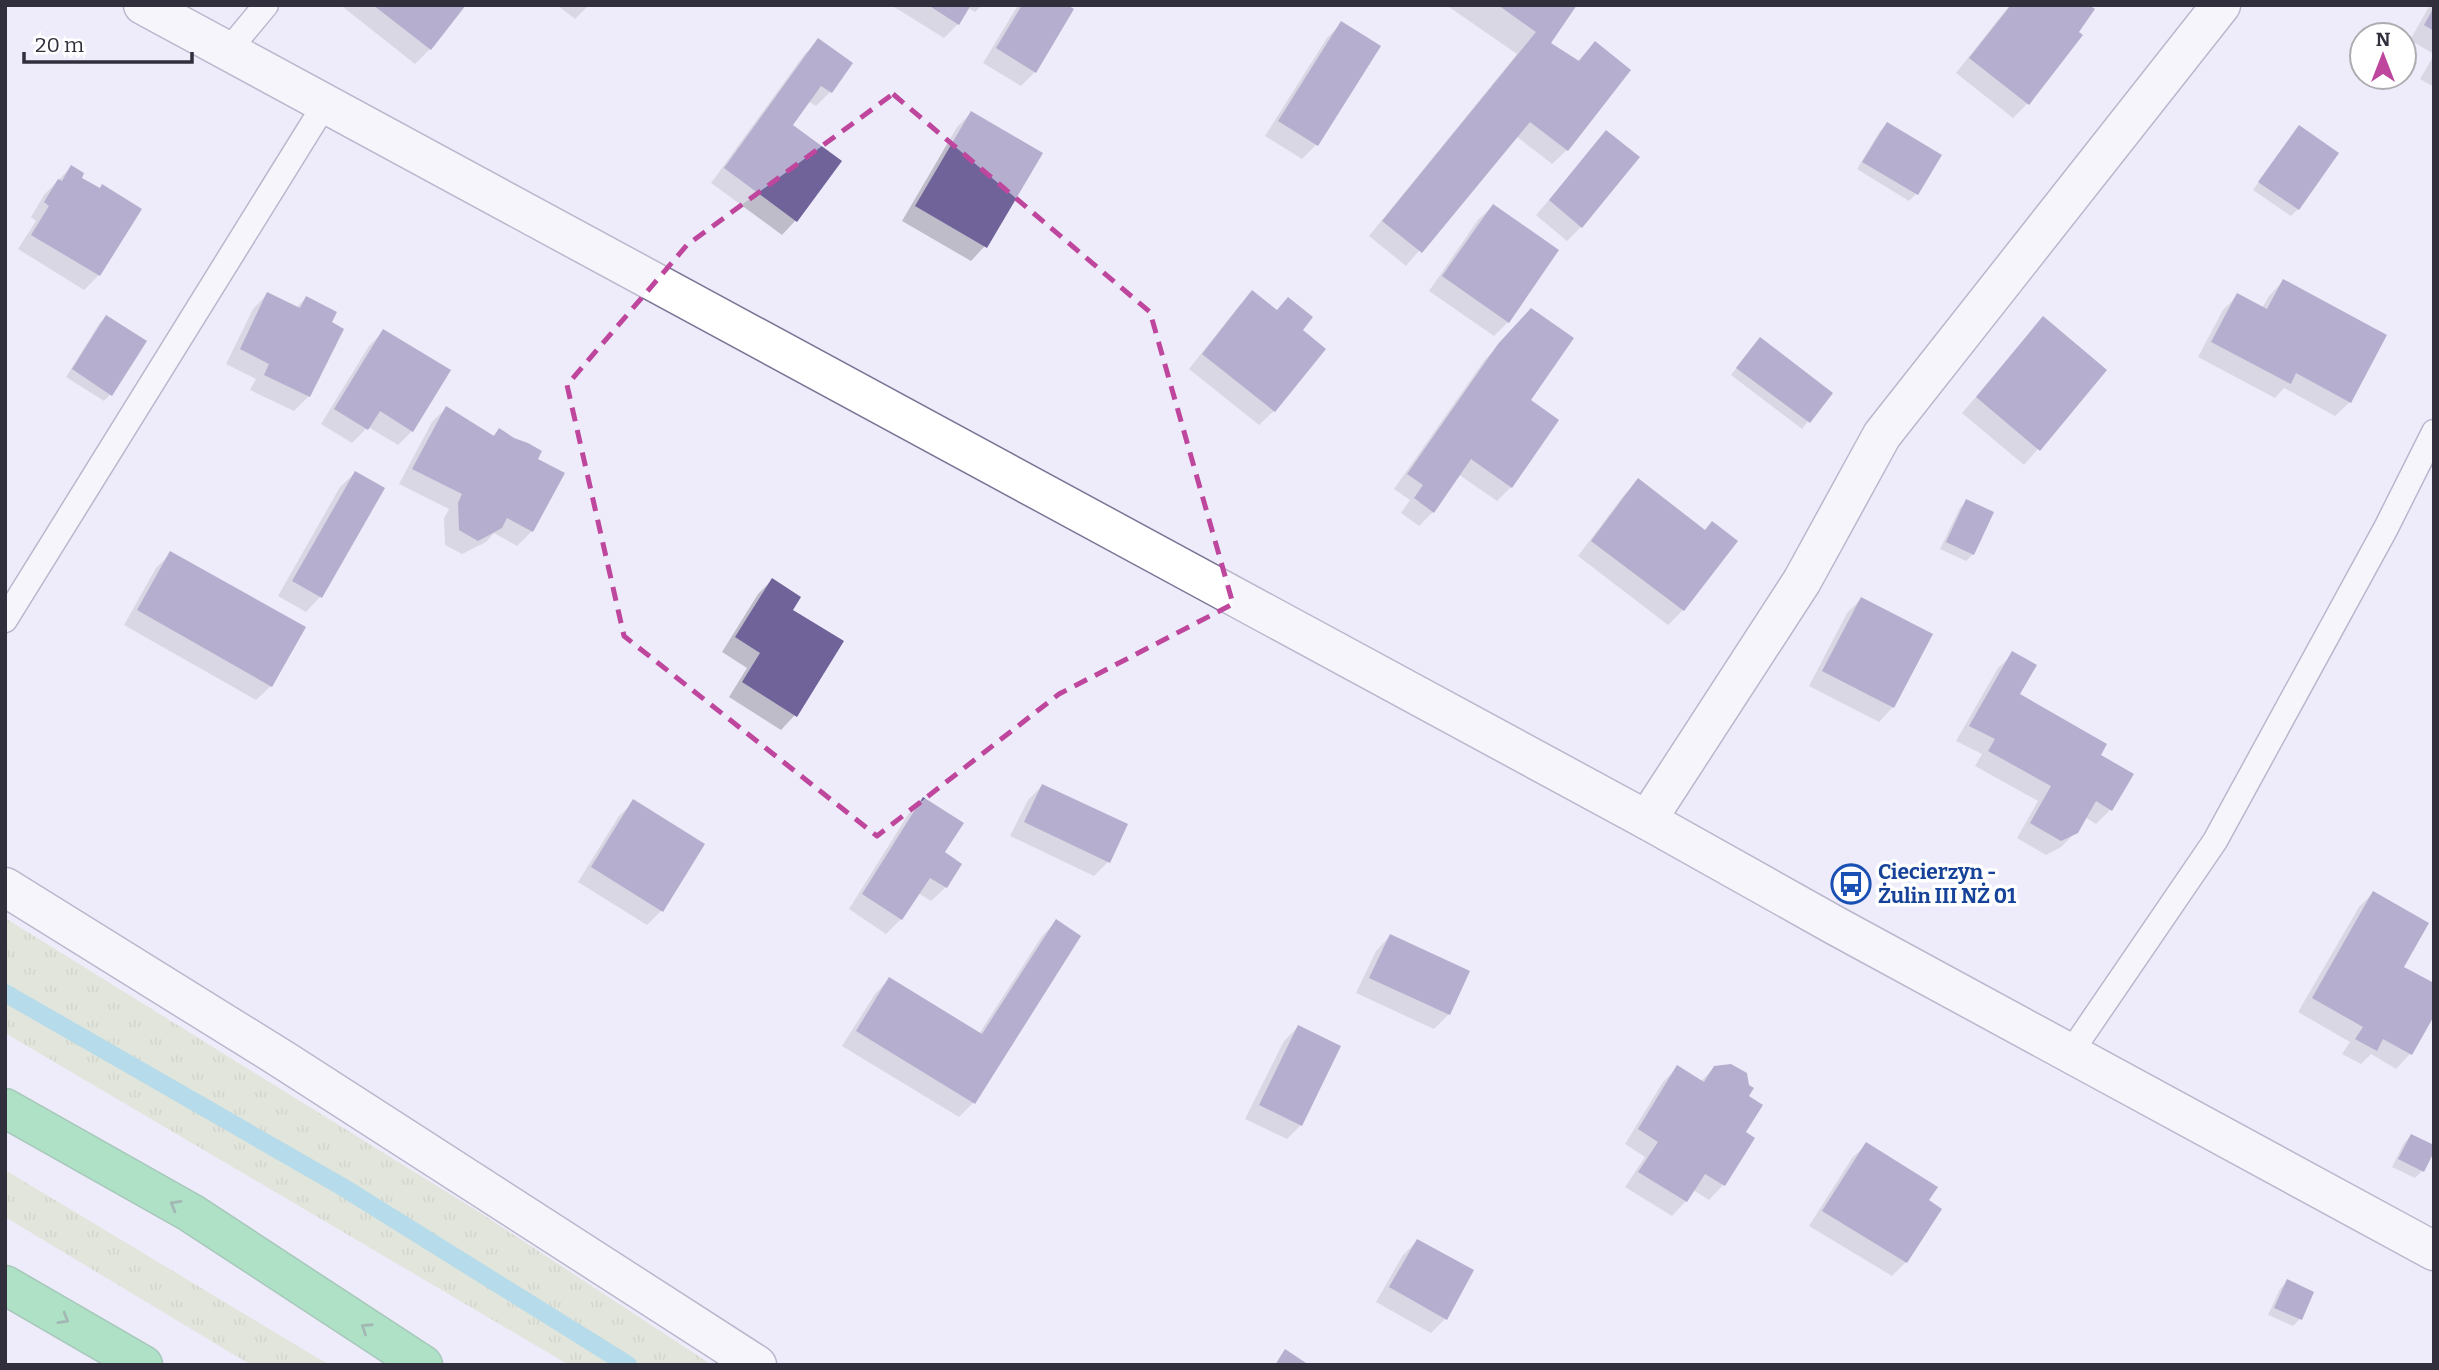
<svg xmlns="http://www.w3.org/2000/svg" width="2439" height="1370" font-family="Bitter,serif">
<defs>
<pattern id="grass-tufts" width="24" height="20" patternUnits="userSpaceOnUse" patternTransform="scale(1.75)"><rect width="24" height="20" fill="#d0dbb5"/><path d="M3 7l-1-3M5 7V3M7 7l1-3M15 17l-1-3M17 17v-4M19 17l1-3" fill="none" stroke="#b3bc9d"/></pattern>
</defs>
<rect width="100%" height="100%" fill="#eeecfa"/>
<g fill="url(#grass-tufts)">
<polygon points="5,918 479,1212 712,1365 569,1365 5,1033"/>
<polygon points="5,1170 321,1360 330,1365 251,1365 5,1217"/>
</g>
<g fill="#0003">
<polygon points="344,5 464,5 430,49 415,64 343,7"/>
<polygon points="557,5 589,5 575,19"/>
<polygon points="891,5 982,5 975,12 968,8 958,24 944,38"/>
<polygon points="1018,5 1064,5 1035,72 1021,86 983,63"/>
<polygon points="1446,5 1575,5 1549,43 1577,62 1595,43 1567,150 1552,164 1516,136 1406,266 1369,236 1517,54"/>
<polygon points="2086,5 2076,32 2081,36 2027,104 2013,118 1956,73 2009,6"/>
<polygon points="2430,5 2434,5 2434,54 2410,40"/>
<polygon points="1341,24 1378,46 1316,145 1302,159 1265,136 1327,38"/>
<polygon points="818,41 851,64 830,92 816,106 808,101 791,125 796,220 782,235 711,183 804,55"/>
<polygon points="2434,55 2434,87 2420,79"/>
<polygon points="971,113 985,246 971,261 902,221 957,127"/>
<polygon points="1887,124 1940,156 1916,194 1909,201 1857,169 1880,131"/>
<polygon points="2299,127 2298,209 2291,216 2253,190"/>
<polygon points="1606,133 1581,227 1567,241 1536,215"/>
<polygon points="71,167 80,178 139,210 99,275 84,290 18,249 36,221 31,217 44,195"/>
<polygon points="1493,206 1508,322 1494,336 1429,291 1478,220"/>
<polygon points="2283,281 2350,402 2335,416 2284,388 2275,398 2198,357 2223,310 2238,295 2262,308 2269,296"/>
<polygon points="1252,293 1323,349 1274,411 1259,425 1189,369 1238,307"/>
<polygon points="267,294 296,308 306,298 309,396 294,411 250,390 256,379 226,364 253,309"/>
<polygon points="106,317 111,394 104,401 66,377 99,324"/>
<polygon points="2043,319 2105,371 2024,465 1962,413"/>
<polygon points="1517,325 1529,401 1511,487 1497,501 1458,474 1433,512 1419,526 1401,513 1410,500 1394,489 1484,361"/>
<polygon points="383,332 412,431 398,445 368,427 352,443 321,424 369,346"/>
<polygon points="1753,346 1830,393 1802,429 1731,375"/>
<polygon points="446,408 492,437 499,430 536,460 532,531 517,546 494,533 486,542 462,554 445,545 444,518 449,509 399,484 432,422"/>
<polygon points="355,473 382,488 320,597 306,612 278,596 340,487"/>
<polygon points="1638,481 1704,532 1736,541 1683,610 1668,625 1578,556 1624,495"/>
<polygon points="1967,501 1973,554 1966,561 1940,549 1960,508"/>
<polygon points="171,553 271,686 256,700 124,625 156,568"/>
<polygon points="772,580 791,610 795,715 781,730 729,697 747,668 722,652 758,594"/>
<polygon points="1861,599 1893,707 1879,722 1809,686 1847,613"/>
<polygon points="2013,654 2018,695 2099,755 2111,809 2096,824 2085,817 2076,832 2061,847 2046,855 2017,838 2038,801 1975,766 1982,754 1956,741 1998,668"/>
<polygon points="1042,786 1108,862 1094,876 1010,836 1028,800"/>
<polygon points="923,799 943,853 946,887 931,901 918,893 901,919 886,934 849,909 909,813"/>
<polygon points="634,802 703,845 661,911 647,925 578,882 619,816"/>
<polygon points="2373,893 2402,968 2434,1013 2410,1054 2396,1069 2371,1054 2361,1064 2342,1054 2350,1042 2298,1012 2359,907"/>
<polygon points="1056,922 973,1103 959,1117 842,1046 875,994 889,979 979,1034 1042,936"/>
<polygon points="1390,936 1449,1014 1434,1029 1356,993 1376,951"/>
<polygon points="1298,1027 1301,1125 1287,1139 1245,1119 1284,1041"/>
<polygon points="1677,1068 1700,1082 1714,1068 1747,1097 1743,1133 1753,1139 1723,1185 1709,1200 1693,1190 1686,1201 1672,1216 1625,1187 1645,1157 1625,1144 1663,1082"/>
<polygon points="2411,1136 2434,1147 2422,1171 2415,1178 2392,1167 2404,1143"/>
<polygon points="1867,1144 1927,1201 1906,1262 1892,1276 1809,1226 1852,1158"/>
<polygon points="1417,1241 1446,1318 1431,1333 1376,1302 1403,1255"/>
<polygon points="2287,1282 2312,1292 2300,1319 2293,1326 2268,1315 2280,1289"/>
</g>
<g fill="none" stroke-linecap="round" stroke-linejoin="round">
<polyline stroke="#71c5d8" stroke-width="18" points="5,993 341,1186 628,1365"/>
</g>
<g fill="#6f639a">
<polygon points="373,5 466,5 431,50"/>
<polygon points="928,5 971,5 959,25"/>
<polygon points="1022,5 1067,5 1074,9 1036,73 996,48"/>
<polygon points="1498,5 1577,5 1551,43 1579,61 1595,41 1631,70 1568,151 1530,122 1422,253 1382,221 1536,32"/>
<polygon points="2011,5 2089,5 2095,9 2079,32 2083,35 2029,105 1969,58"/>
<polygon points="2434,7 2434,31 2424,25"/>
<polygon points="1341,21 1381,46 1318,146 1278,121"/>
<polygon points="818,38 853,63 832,93 821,86 793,125 842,161 797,222 724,168"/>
<polygon points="971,111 1043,153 987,248 915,206"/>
<polygon points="1887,122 1942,155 1918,195 1862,162"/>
<polygon points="2299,125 2339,153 2299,210 2258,182"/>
<polygon points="1606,130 1640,157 1582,228 1549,200"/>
<polygon points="71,165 84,173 82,178 100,188 102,184 142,209 100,276 31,235 49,206 44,202 58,179 62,181"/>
<polygon points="1493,204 1559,250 1509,323 1442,276"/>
<polygon points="2283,279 2387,335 2351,403 2296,373 2291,384 2211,342 2237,293 2267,309"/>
<polygon points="1252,290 1277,310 1288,297 1313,317 1303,330 1326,349 1275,412 1202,354"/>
<polygon points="267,292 300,308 306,296 337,312 332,322 344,329 310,397 264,375 269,364 240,349"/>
<polygon points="1531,308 1574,338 1531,400 1559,420 1512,488 1471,459 1434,513 1414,498 1423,485 1407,474 1498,344"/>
<polygon points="106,315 147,341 112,396 72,369"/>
<polygon points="2043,316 2107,370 2040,451 1976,397"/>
<polygon points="383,329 451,370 413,432 380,411 368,430 334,409"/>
<polygon points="1760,337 1833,393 1810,423 1736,368"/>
<polygon points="446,406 494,436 499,428 514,438 528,443 542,451 538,459 565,473 533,532 507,518 502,528 478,541 459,530 458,503 462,494 412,469"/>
<polygon points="355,471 385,488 322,598 292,581"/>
<polygon points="1638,478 1705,530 1712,521 1738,541 1684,611 1591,541"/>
<polygon points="1966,499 1994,512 1974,555 1946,542"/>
<polygon points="170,551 306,627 272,687 137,610"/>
<polygon points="772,578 801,597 793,610 844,641 797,717 742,682 760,653 735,637"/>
<polygon points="1861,597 1933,634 1894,708 1822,671"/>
<polygon points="2012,651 2037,665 2020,694 2107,744 2101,755 2134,774 2112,811 2096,801 2078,833 2061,841 2030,823 2051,786 1988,751 1995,739 1969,726"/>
<polygon points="1042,784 1128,824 1110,863 1024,822"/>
<polygon points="923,797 964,823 945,852 962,864 947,888 930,878 902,920 862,894"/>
<polygon points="633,799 705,844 663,912 591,867"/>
<polygon points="2373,891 2429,923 2404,967 2434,983 2434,1016 2412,1055 2383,1039 2377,1051 2355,1039 2363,1027 2312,998"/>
<polygon points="1056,919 1081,936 975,1104 856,1031 889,977 982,1034"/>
<polygon points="1390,934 1470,971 1450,1015 1369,978"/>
<polygon points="1298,1025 1341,1046 1302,1126 1259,1105"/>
<polygon points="1731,1064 1747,1073 1749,1085 1754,1088 1749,1096 1763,1105 1746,1132 1755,1138 1725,1186 1705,1174 1687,1202 1638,1172 1658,1142 1638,1129 1677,1065 1704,1082 1714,1066"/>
<polygon points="2411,1134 2434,1145 2434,1152 2424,1172 2398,1159"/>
<polygon points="1866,1142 1938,1187 1929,1200 1942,1209 1907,1263 1822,1211"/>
<polygon points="1417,1239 1474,1270 1447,1320 1389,1287"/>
<polygon points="2287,1279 2314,1292 2302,1320 2274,1308"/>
<polygon points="1285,1349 1309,1365 1275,1365"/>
</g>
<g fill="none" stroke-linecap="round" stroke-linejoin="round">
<g stroke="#7b7596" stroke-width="27">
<g id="lane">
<polyline points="227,52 266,5"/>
<polyline points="5,620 325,104"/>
<polyline points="2071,1052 2215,841 2386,528 2434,432"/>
</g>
</g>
<g stroke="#7b7596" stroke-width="41">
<g id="street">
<polyline points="1647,820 1802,581 1882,435 2221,5"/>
<polyline points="5,887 285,1061 757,1365"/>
</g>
</g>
<g stroke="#7b7596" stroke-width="41">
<polyline id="secondary" points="143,5 1647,820 1836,926 2434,1251"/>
</g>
<g stroke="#509a6e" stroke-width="41">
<g id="highway">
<polyline points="5,1108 191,1213 423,1365"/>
<polyline points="5,1285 143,1365"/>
</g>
</g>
<use href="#lane" stroke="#fff" stroke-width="24"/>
<use href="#street" stroke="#fff" stroke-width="38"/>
<use href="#secondary" stroke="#fff" stroke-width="38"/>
<use href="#highway" stroke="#60d388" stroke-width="38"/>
</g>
<defs><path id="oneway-chevron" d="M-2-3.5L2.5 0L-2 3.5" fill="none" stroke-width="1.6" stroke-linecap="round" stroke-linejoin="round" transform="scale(1.75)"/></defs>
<g stroke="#47795f">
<use href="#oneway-chevron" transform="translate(175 1205) rotate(-150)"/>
<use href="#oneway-chevron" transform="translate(64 1319) rotate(30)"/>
<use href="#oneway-chevron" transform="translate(366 1328) rotate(-147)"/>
</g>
<path d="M0 0H2439V1370H0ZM893 94 1150 312 1233 604 1059 694 877 836 624 636 567 385 687 245Z" fill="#eeecfa" fill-opacity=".55" fill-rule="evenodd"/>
<path fill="none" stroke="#be479d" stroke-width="5" stroke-dasharray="14 9" stroke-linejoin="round" d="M893 94 1150 312 1233 604 1059 694 877 836 624 636 567 385 687 245Z"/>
<defs>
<g id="bus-ring" transform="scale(2.0125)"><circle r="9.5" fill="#fff" stroke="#1a4fb4" stroke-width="1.5"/><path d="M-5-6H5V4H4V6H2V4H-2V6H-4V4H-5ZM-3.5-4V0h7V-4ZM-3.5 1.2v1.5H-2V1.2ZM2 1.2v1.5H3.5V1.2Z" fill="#1a4fb4"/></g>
</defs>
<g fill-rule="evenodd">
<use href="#bus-ring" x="1851" y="884"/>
</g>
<g text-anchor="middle" stroke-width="7" stroke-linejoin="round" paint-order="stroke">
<g font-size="21" font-weight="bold" fill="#164399" stroke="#fff" text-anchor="start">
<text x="1878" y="879">Ciecierzyn -<tspan x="1878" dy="24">Żulin III NŻ 01</tspan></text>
</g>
</g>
<rect width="2439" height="1370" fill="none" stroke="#322f3d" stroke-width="14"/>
<g transform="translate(2383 56)"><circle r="33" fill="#ffffff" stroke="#adacb1" stroke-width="2"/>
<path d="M0-5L12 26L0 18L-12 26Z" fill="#be479d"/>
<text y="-10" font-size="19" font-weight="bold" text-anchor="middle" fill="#322f3d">N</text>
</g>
<path d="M24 52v10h168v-10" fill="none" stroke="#322f3d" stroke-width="3.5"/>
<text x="35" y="52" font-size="21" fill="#322f3d" stroke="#ffffff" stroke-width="5" paint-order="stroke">20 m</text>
</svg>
